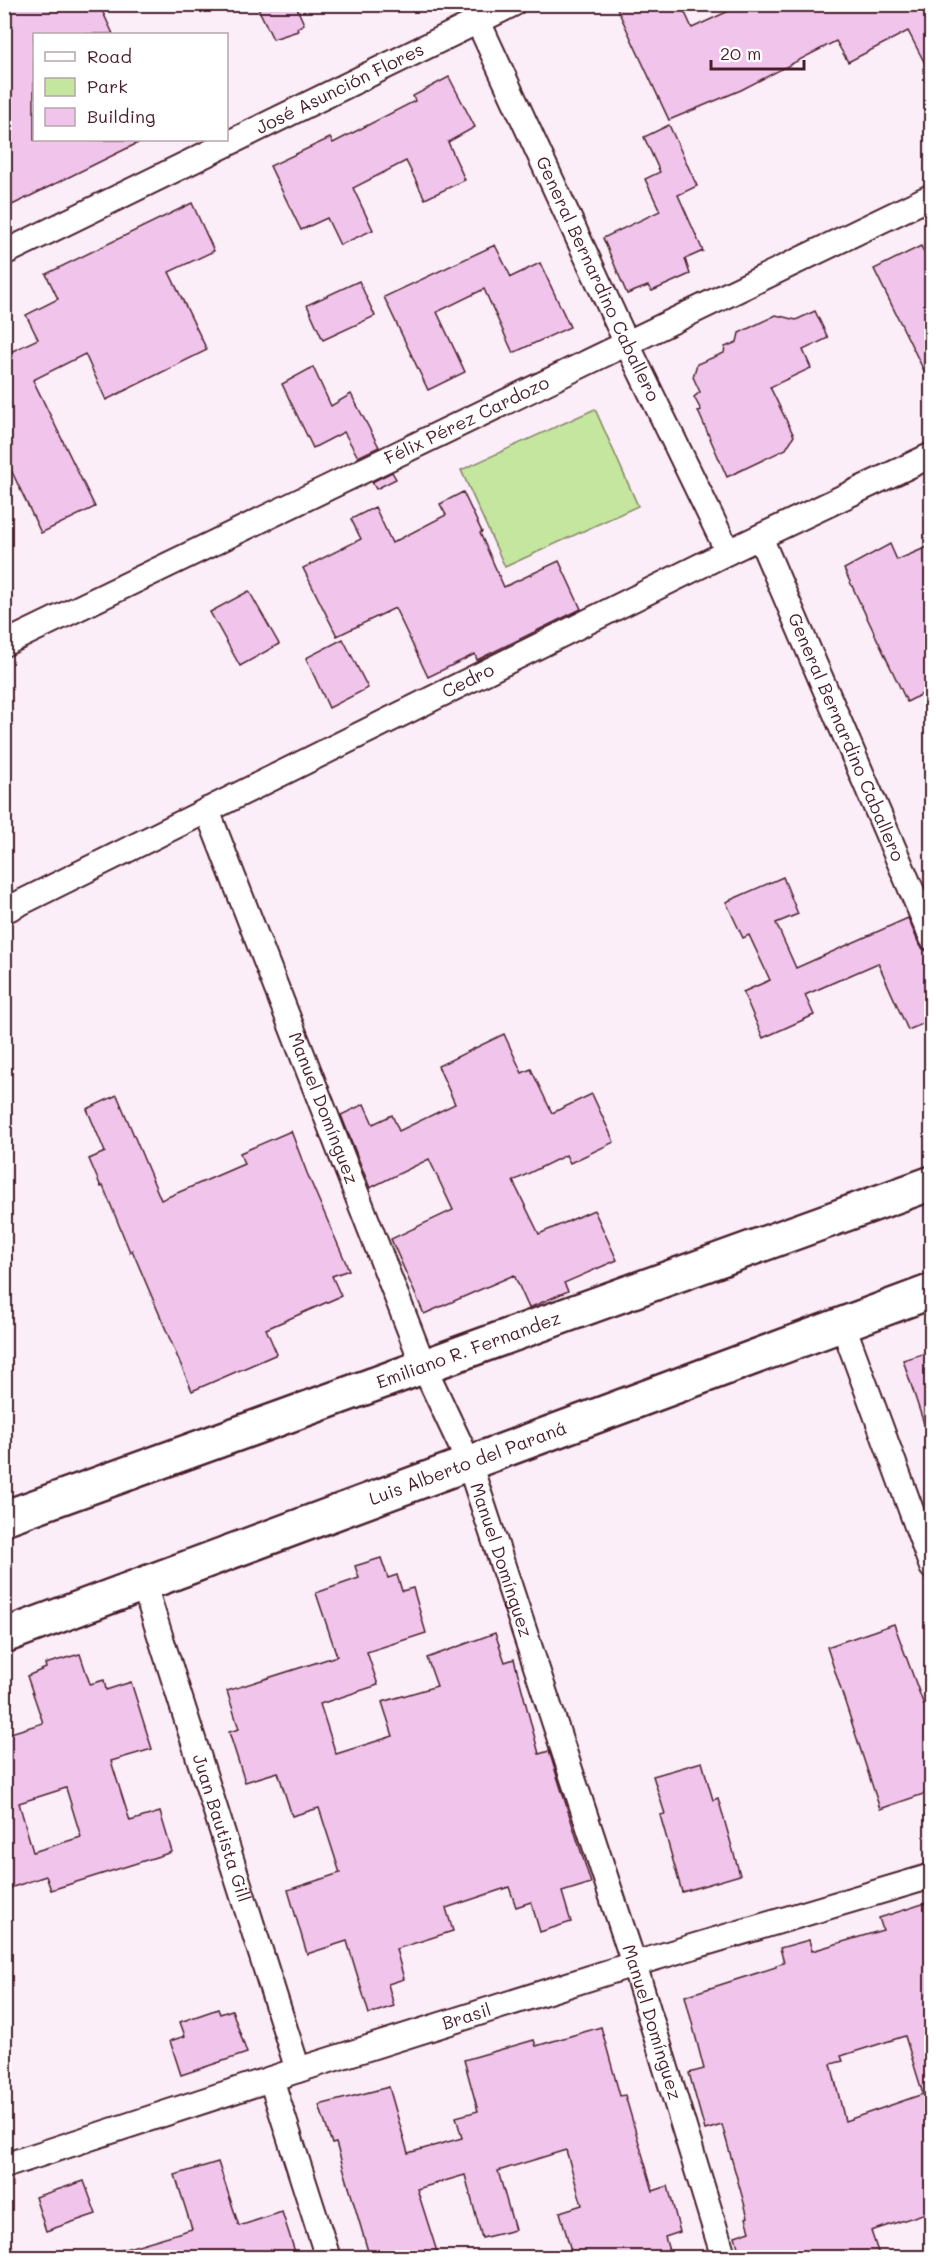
<svg xmlns="http://www.w3.org/2000/svg" width="936" height="2262" font-family="Mali,sans-serif">
<rect width="100%" height="100%" fill="#fbeef9"/>
<filter id="ink" filterUnits="userSpaceOnUse"><feTurbulence type="fractalNoise" baseFrequency=".0167" numOctaves="2"/><feDisplacementMap in="SourceGraphic" scale="12" xChannelSelector="R" yChannelSelector="G"/><feConvolveMatrix kernelMatrix="1 2 1 2 8 2 1 2 1" color-interpolation-filters="sRGB"/></filter>
<g filter="url(#ink)">
<polygon fill="#c4e69f" stroke="#878265" stroke-width="1.5" points="595,409 638,506 505,567 461,470"/>
<g fill="#f1c5eb" stroke="#4a1f2b" stroke-width="1.5" fill-rule="evenodd">
<polygon points="4,4 99,4 113,34 34,34 34,140 144,140 4,209"/>
<polygon points="256,4 295,4 304,24 297,28 298,31 273,39"/>
<polygon points="615,4 681,4 692,28 744,4 932,4 932,77 908,31 848,62 836,41 741,90 669,120"/>
<polygon points="449,77 475,127 448,142 465,180 425,199 406,161 353,188 373,230 340,245 327,218 301,230 270,166 330,138 333,143 415,101 413,96"/>
<polygon points="669,125 697,186 678,195 703,251 685,259 690,274 652,291 648,286 627,294 603,238 660,211 645,179 660,172 644,137"/>
<polygon points="192,203 214,251 169,272 207,350 106,400 85,354 33,380 95,507 41,533 4,455 4,355 38,339 26,315 58,299 46,274"/>
<polygon points="495,245 511,277 540,263 570,327 513,353 484,289 437,312 465,372 428,390 384,297"/>
<polygon points="921,246 932,268 932,387 874,269"/>
<polygon points="359,281 375,316 323,340 307,305"/>
<polygon points="815,311 828,338 803,350 811,368 770,387 794,436 786,449 727,477 698,411 701,410 694,397 700,392 693,377 697,364 724,353 725,347 737,342 739,333 776,315 796,320"/>
<polygon points="313,367 331,406 351,394 379,447 358,457 344,432 313,448 282,384"/>
<polygon points="392,472 396,479 376,489 372,482"/>
<polygon points="463,492 482,532 480,533 504,587 559,561 581,609 477,660 475,654 428,677 395,608 337,636 303,568 361,539 351,519 375,507 392,543 446,515 440,504"/>
<polygon points="890,544 897,560 932,545 932,689 907,702 844,569"/>
<polygon points="249,591 279,644 240,666 210,612"/>
<polygon points="343,639 368,688 329,708 306,658"/>
<polygon points="783,877 798,914 776,923 796,968 908,918 919,944 923,949 929,952 932,957 932,1020 908,1030 878,963 805,995 814,1015 763,1038 743,992 770,980 749,935 743,938 726,902"/>
<polygon points="504,1034 522,1073 531,1069 552,1113 592,1094 614,1142 570,1163 566,1155 513,1181 539,1234 594,1210 617,1260 564,1283 568,1291 529,1308 514,1275 424,1314 391,1239 453,1210 429,1159 370,1188 341,1115 364,1104 373,1124 392,1115 399,1131 455,1104 438,1066"/>
<polygon points="117,1095 161,1200 244,1164 240,1153 291,1131 307,1173 349,1270 332,1276 341,1296 266,1329 277,1354 192,1391 132,1250 130,1252 103,1186 101,1187 89,1159 105,1152 87,1109"/>
<polygon points="932,1351 932,1432 927,1433 903,1360"/>
<polygon points="381,1558 388,1578 397,1575 402,1591 413,1588 426,1633 367,1652 378,1685 320,1704 336,1754 393,1736 382,1702 437,1686 427,1658 495,1633 505,1662 514,1659 539,1754 549,1751 591,1883 562,1892 571,1922 540,1932 531,1902 516,1907 509,1887 446,1908 453,1931 396,1949 404,1979 388,1984 394,2006 369,2014 347,1941 307,1954 288,1890 340,1873 319,1808 292,1816 278,1772 245,1782 229,1732 239,1729 227,1691 337,1656 316,1593 359,1578 355,1566"/>
<polygon points="894,1624 932,1727 932,1791 880,1809 827,1647"/>
<path d="M80 1654 90 1684 104 1680 106 1690 131 1682 152 1749 111 1761 130 1821 160 1812 172 1852 51 1890 46 1876 4 1890V1735L43 1723 27 1676 46 1668 45 1664ZM66 1788 81 1837 33 1852 19 1803Z"/>
<polygon points="702,1762 713,1800 718,1798 740,1875 682,1892 660,1815 665,1814 653,1776"/>
<path d="M932 1901V2211L871 2231 880 2258H741L735 2236 750 2231 746 2218 748 2217 722 2125 705 2130 689 2073 704 2069 685 1996 776 1967V1965L784 1963 780 1948 809 1940 812 1951 883 1930 879 1918ZM905 2036 923 2094 845 2121 831 2064 843 2061 841 2056Z"/>
<polygon points="218,2009 220,2014 232,2010 247,2053 181,2075 170,2041 185,2036 180,2022"/>
<polygon points="601,2027 620,2096 625,2095 653,2191 668,2186 680,2232 665,2237 671,2258 573,2258 560,2212 582,2205 566,2150 498,2171 515,2230 482,2238 465,2175 417,2189 439,2258 370,2258 336,2143 332,2144 319,2105 389,2087 408,2153 462,2138 456,2117 478,2111 464,2060 534,2040 536,2046"/>
<polygon points="218,2162 239,2226 282,2212 297,2258 119,2258 118,2251 192,2229 175,2175"/>
<polygon points="84,2181 96,2214 46,2231 35,2197"/>
</g>
<g fill="none" stroke-linecap="round" stroke-linejoin="round">
<g stroke="#4a1f2b" stroke-width="28">
<g id="street">
<path id="s1" d="M470 4 627 344 728 552"/>
<path id="s2" d="M4 253 513 4"/>
<path id="s3" d="M760 537 932 938"/>
<path id="s4" d="M4 644 932 196"/>
<path id="s5" d="M207 810 424 1367 469 1463 634 1964 724 2258"/>
<path id="s6" d="M4 911 728 552 932 455"/>
<polyline points="843,1325 932,1567"/>
<path id="s7" d="M144 1585 298 2070"/>
<polyline points="271,2079 328,2258"/>
<path id="s8" d="M4 2166 298 2070 634 1964 932 1876"/>
</g>
</g>
<g stroke="#4a1f2b" stroke-width="38">
<g id="secondary">
<path id="s9" d="M4 1518 932 1183"/>
<path id="s10" d="M4 1636 932 1291"/>
</g>
</g>
<use href="#street" stroke="#fff" stroke-width="24"/>
<use href="#secondary" stroke="#fff" stroke-width="33"/>
</g>
</g>
<g text-anchor="middle" stroke-width="6" stroke-linejoin="round" paint-order="stroke">
<g font-size="18" fill="#4a1f2b" stroke="#fff">
<text dy="6" stroke="none"><textPath href="#s2" startOffset="374">José Asunción Flores</textPath></text>
<text dy="6" stroke="none"><textPath href="#s1" startOffset="303">General Bernardino Caballero</textPath></text>
<text dy="6" stroke="none"><textPath href="#s4" startOffset="514">Félix Pérez Cardozo</textPath></text>
<text dy="6" stroke="none"><textPath href="#s6" startOffset="518">Cedro</textPath></text>
<text dy="6" stroke="none"><textPath href="#s3" startOffset="218">General Bernardino Caballero</textPath></text>
<text dy="6" stroke="none"><textPath href="#s5" startOffset="320">Manuel Domínguez</textPath></text>
<text dy="6" stroke="none"><textPath href="#s9" startOffset="494">Emiliano R. Fernandez</textPath></text>
<text dy="6" stroke="none"><textPath href="#s10" startOffset="495">Luis Alberto del Paraná</textPath></text>
<text dy="6" stroke="none"><textPath href="#s5" startOffset="806">Manuel Domínguez</textPath></text>
<text dy="6" stroke="none"><textPath href="#s7" startOffset="255">Juan Bautista Gill</textPath></text>
<text dy="6" stroke="none"><textPath href="#s8" startOffset="486">Brasil</textPath></text>
<text dy="6" stroke="none"><textPath href="#s5" startOffset="1292">Manuel Domínguez</textPath></text>
</g>
</g>
<rect width="936" height="2262" fill="none" stroke="#fff" stroke-width="24"/>
<rect x="12" y="12" width="912" height="2238" fill="none" stroke="#4a1f2b" stroke-width="2" filter="url(#ink)"/>
<rect x="33" y="33" width="195" height="108" fill="#ffffff" stroke="#b7a5aa" stroke-width="1.5"/>
<rect x="45" y="52" width="30" height="9" fill="#ffffff" stroke="#b7a5aa" stroke-width="1.5"/>
<text x="87" y="63" font-size="18" fill="#4a1f2b">Road</text>
<rect x="45" y="78" width="30" height="18" fill="#c4e69f" stroke="#b7a5aa" stroke-width="1.5"/>
<text x="87" y="93" font-size="18" fill="#4a1f2b">Park</text>
<rect x="45" y="108" width="30" height="18" fill="#f1c5eb" stroke="#b7a5aa" stroke-width="1.5"/>
<text x="87" y="123" font-size="18" fill="#4a1f2b">Building</text>
<path d="M711 60v9h93v-9" fill="none" stroke="#4a1f2b" stroke-width="3"/>
<text x="720" y="60" font-size="18" fill="#4a1f2b" stroke="#ffffff" stroke-width="4.5" paint-order="stroke">20 m</text>
</svg>
